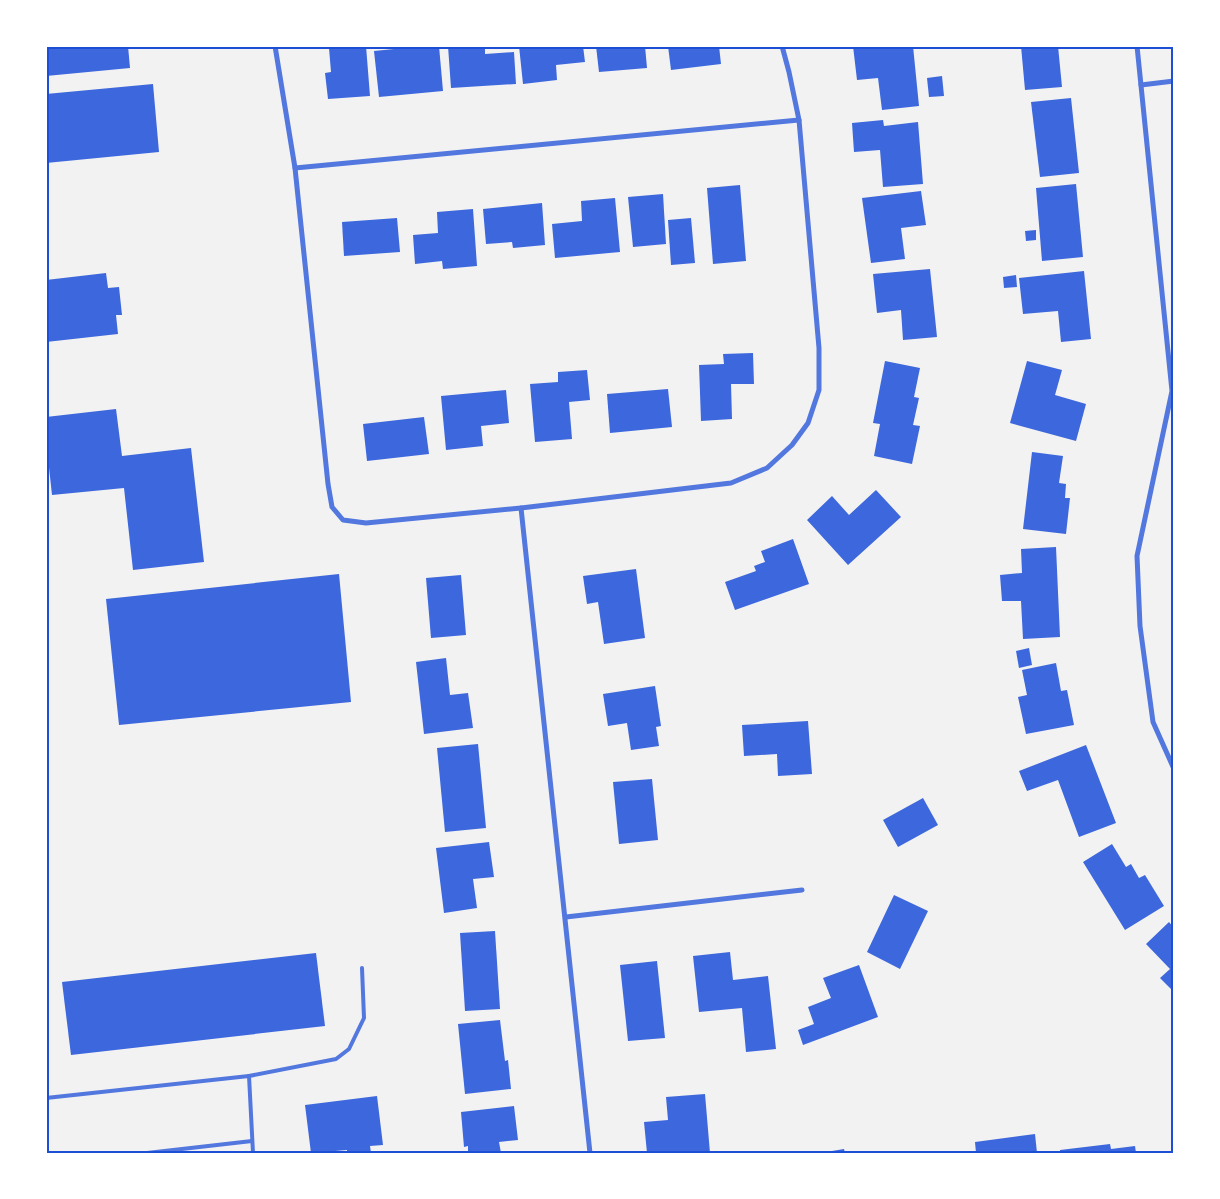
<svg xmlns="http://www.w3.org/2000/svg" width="1220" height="1199" font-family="'Golos Text',sans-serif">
<rect width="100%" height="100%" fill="#f2f2f2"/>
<g fill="#3d67dc">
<polygon points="46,46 128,46 130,68 46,76"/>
<polygon points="349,46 366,46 370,96 328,99 325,73 331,72 329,48"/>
<polygon points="424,46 439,46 443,91 379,97 374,51"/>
<polygon points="448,46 485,46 485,54 514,52 516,84 451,88"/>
<polygon points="519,46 583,46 585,62 556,65 557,80 523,84"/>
<polygon points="596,46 645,46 647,68 599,72"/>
<polygon points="668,46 719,46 721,64 671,70"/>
<polygon points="853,46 913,46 919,106 882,110 878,78 857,80"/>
<polygon points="1021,46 1058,46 1062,87 1025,90"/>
<polygon points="942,76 944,96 929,97 927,78"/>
<polygon points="153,84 159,152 46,163 46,94"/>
<polygon points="1071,98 1079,173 1040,177 1031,102"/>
<polygon points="883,120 884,126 918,122 923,184 883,187 880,150 854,152 852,123"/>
<polygon points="1076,184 1083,257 1042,261 1036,188"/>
<polygon points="740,185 746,261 713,264 707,188"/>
<polygon points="921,191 926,225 901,228 905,259 871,263 862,198"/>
<polygon points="663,194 666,244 633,247 628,197"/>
<polygon points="615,198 620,252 555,258 552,224 582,221 581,201"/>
<polygon points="542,203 545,245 513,248 512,242 486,244 483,209"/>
<polygon points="473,209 477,266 443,269 442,261 415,264 413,235 438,233 437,212"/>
<polygon points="397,218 400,252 344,256 342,222"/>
<polygon points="691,218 695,263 671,265 668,220"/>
<polygon points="1036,230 1036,240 1026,241 1025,231"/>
<polygon points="930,269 937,337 903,340 901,310 877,313 873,274"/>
<polygon points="1084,271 1091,339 1061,342 1058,311 1023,314 1019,278"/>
<polygon points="106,273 108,288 119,287 122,315 116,315 118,334 46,342 46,280"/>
<polygon points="1016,275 1017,287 1004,288 1003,277"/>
<polygon points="753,353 754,384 731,384 732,419 701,421 699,365 724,364 723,354"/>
<polygon points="885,361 920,368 914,397 919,398 913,425 920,426 912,464 874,456 880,424 873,423"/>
<polygon points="1027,361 1062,370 1055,395 1086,404 1076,441 1010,423"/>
<polygon points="587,370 590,400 569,402 572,439 535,442 530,384 558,382 558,372"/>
<polygon points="668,389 672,427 610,433 607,394"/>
<polygon points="506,390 509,423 481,426 483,446 446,450 441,396"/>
<polygon points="116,409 122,456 191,448 204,562 133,570 124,488 52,495 46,440 46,417"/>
<polygon points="424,417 429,454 367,461 363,424"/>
<polygon points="1032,452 1063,456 1059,483 1066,484 1065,498 1070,498 1066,534 1023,529"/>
<polygon points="876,490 901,517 848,565 807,520 832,496 849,515"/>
<polygon points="793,539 809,584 735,610 725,582 756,571 754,566 765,562 761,551"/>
<polygon points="1056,547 1060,637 1023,639 1021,601 1002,601 1000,575 1022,573 1021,549"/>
<polygon points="636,569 645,638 604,644 598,602 587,604 583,576"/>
<polygon points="339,574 351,702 119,725 106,599"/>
<polygon points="461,575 466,635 431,638 426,578"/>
<polygon points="1029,648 1032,665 1019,668 1016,651"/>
<polygon points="446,658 450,695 468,693 473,728 424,734 416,662"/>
<polygon points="1056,663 1061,691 1067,690 1074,725 1026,734 1018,697 1027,695 1022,670"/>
<polygon points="655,686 661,726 656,727 659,746 631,750 627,723 608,726 603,694"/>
<polygon points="808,721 812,774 778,776 777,754 744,756 742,725"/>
<polygon points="478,744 486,828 445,832 437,748"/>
<polygon points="1086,745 1116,823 1079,837 1058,780 1027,791 1019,771"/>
<polygon points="652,779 658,840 619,844 613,782"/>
<polygon points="923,798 938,825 898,847 883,820"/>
<polygon points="489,842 494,877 473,879 477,908 444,913 436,848"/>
<polygon points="1112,844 1126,867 1131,864 1139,878 1145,875 1164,906 1125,930 1083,862"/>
<polygon points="894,895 928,911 900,969 867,952"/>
<polygon points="1169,922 1174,928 1174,992 1160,978 1170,969 1146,944"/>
<polygon points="495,931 500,1009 465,1011 460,933"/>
<polygon points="730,952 733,980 768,976 776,1049 746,1052 742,1008 699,1012 693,956"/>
<polygon points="316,953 325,1026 71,1055 62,982"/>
<polygon points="657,961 665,1038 628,1041 620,965"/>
<polygon points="859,965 878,1017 803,1045 798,1030 814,1024 808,1007 831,998 823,978"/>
<polygon points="500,1020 505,1061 508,1060 511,1089 465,1094 458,1024"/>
<polygon points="705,1094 710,1153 647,1153 644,1122 668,1120 666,1097"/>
<polygon points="377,1096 383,1145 370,1146 371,1153 347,1153 347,1150 311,1153 305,1105"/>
<polygon points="514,1106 518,1140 499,1142 501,1153 468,1153 468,1146 464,1147 461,1112"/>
<polygon points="1035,1134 1037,1153 976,1153 975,1142"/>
<polygon points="1110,1144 1111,1149 1135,1146 1136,1153 1060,1153 1060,1150"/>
<polygon points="844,1149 845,1153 826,1153 826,1152"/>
</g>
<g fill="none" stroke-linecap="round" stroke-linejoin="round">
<g stroke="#5277de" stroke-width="4">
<polyline points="249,1076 336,1059 349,1049 364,1018 362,968"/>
<polyline points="46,1098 249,1076 253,1153"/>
<polyline points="147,1153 252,1141"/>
</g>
<g stroke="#5277de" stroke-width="5">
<polyline points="275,46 295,168 328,484 332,507 343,520 366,523 521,508 731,483 767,468 792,445 808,423 819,390 819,348 799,120 789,72 782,46"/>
<polyline points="1137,46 1172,391 1137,556 1140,626 1153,722 1174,769"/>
<polyline points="1141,85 1174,81"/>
<polyline points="295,168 799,120"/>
<polyline points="521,508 590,1153"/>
<polyline points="566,917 802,890"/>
</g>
</g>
<rect width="1220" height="1199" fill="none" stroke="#ffffff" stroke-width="95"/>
<rect x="48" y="48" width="1124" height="1104" fill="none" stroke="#1d4ed8" stroke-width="2"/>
</svg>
